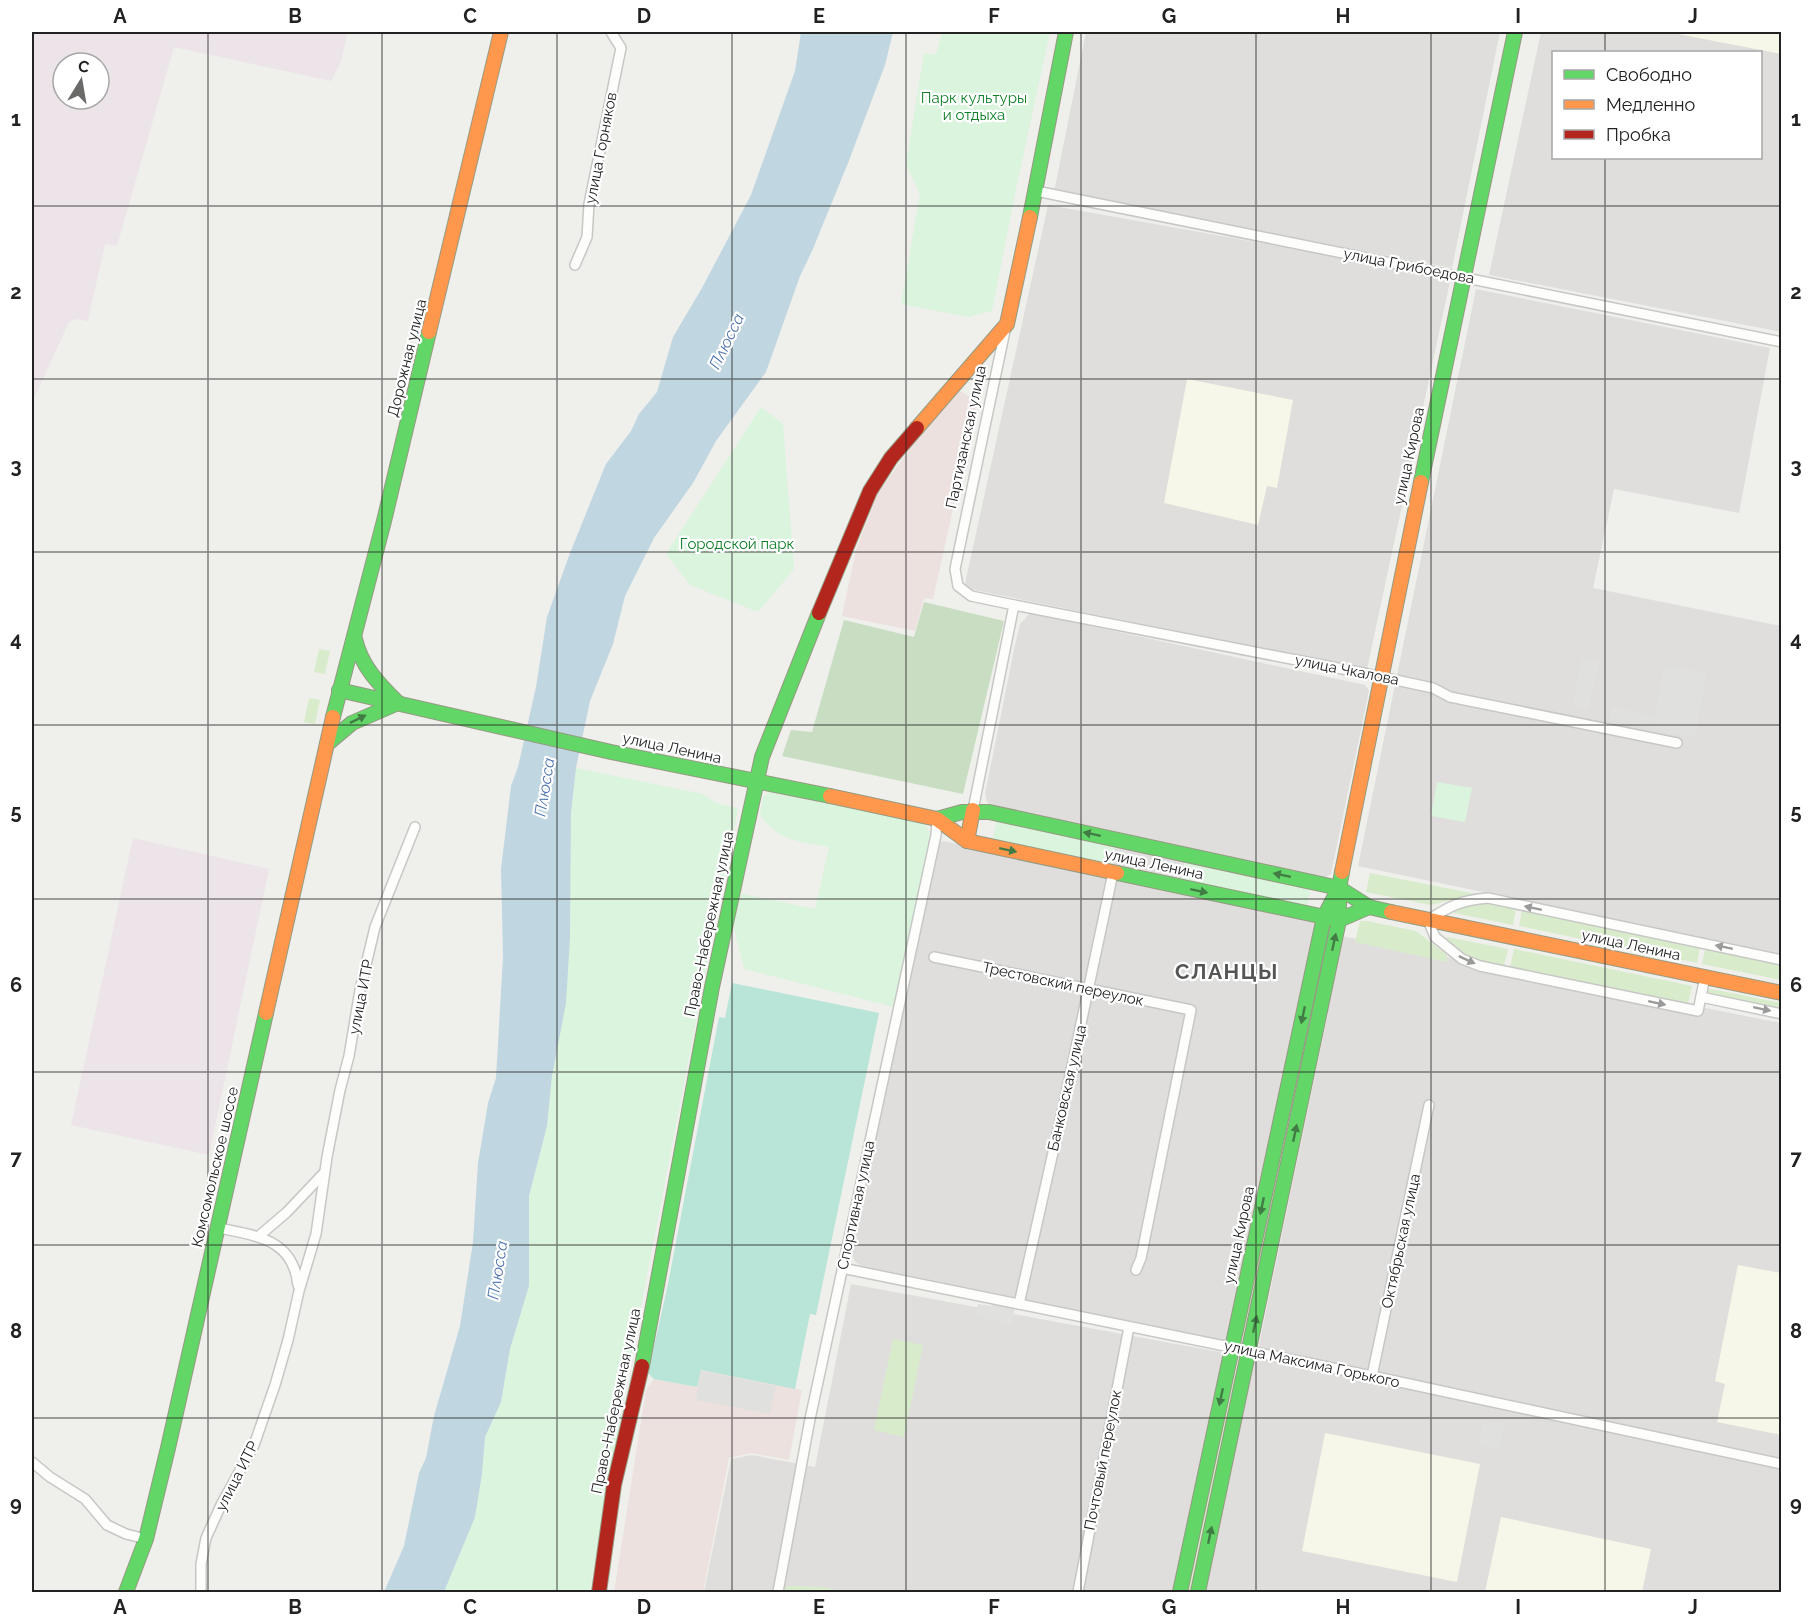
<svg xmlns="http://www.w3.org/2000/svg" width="1813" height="1624" font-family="Raleway,sans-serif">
<rect width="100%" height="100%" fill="#efefeb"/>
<g fill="#dfdedc" fill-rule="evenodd">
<polygon points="1086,32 1500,32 1452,268 1054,192"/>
<path d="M1541 32H1781V332L1489 275ZM1554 52H1760V158H1554Z"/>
<polygon points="1048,205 1451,277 1367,669 964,588"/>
<polygon points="1476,289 1770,348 1739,513 1614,489 1593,588 1781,626 1781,954 1358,866"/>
<polygon points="1030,613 1365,685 1369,691 1331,874 1324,878 991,808 987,801 985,794 1015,645 1020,624"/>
<polygon points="943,841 1182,890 1316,921 1318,924 1227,1341 862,1266 855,1262 851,1252 938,844"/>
<polygon points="1342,936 1781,1023 1781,1592 1202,1592 1204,1587 1207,1586 1253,1364 1257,1359 1260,1348 1259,1345 1328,1013 1326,1010"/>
<polygon points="851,1284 1225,1353 1174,1592 704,1592 731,1459 752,1455 815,1467"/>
</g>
<g fill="#ece1de">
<polygon points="958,390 977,401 933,599 924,598 915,631 842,616 856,550 878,493 919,436"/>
<polygon points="700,1370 802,1390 789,1460 751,1453 729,1458 703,1592 614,1592 646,1390 654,1379 697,1387"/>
</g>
<g fill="#ece4e8" fill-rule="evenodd">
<path d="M32 32H348L341 61 331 81 174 47 117 246 105 244 88 321 77 319 69 322 32 403ZM63 63H99V99H63Z"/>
<polygon points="133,838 269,869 209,1155 71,1125"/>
</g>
<g fill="#f6f7e8">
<polygon points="1678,32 1781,32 1781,54 1678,34"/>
<polygon points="1187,379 1293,400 1277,488 1267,486 1258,525 1164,503"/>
<polygon points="1738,1265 1781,1273 1781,1435 1717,1422 1725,1384 1715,1381"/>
<polygon points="1325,1433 1480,1464 1457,1582 1302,1551"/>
<polygon points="1501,1517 1651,1549 1642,1592 1485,1592"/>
</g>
<g fill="#d8eccc">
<polygon points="319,649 330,651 325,674 314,672"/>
<polygon points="309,698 320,700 315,724 304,722"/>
<polygon points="1370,873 1476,894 1431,905 1366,892"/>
<polygon points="1485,903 1516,909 1513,925 1454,913 1456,908 1468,904"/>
<polygon points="1522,910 1700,947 1697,963 1519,926"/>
<polygon points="1360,921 1367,921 1416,931 1447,955 1447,962 1355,942"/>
<path d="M1447 937 1508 949 1504 966C1484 961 1459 958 1446 940Z"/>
<polygon points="1514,949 1692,986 1688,1004 1510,967"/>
<polygon points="1705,949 1781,965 1781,980 1702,964"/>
<polygon points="1319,963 1325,964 1247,1335 1243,1336 1241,1334"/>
<polygon points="1711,989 1781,1003 1781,1010 1710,996 1707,991"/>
<polygon points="893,1339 923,1345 904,1437 874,1430"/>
<polygon points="1232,1374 1237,1375 1192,1592 1184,1592"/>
<polygon points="789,1586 823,1587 846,1592 784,1592 785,1588"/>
</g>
<polygon fill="#c8ddc1" points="924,602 1004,621 963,794 782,756 791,730 812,732 844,620 914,637"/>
<g fill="#daf4de">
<polygon points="942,32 1050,32 1016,189 992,311 968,317 901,304 920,194 906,164 924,53 936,55"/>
<polygon points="761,407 783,424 794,569 758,612 690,585 666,554"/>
<path d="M576 768 703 794 716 803 738 808C687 1068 635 1328 590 1589L588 1592H444L475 1517 482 1474 485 1437 501 1402 510 1349 529 1286V1196L547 1126 552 1076 567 966 570 937 571 813Z"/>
<polygon points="1437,782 1472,788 1465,822 1431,816"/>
<path d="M769 792 924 823 928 829 930 836 894 1007 744 969 733 924 739 893 815 909 829 847C799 841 779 842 760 815L763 797Z"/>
<polygon points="997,820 1116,845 1112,867 992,841"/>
<polygon points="1186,859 1311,887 1307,907 1182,881"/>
</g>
<polygon fill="#b8e5d7" points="732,983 879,1013 816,1315 810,1314 795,1389 701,1370 697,1387 654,1379 648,1373 668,1284 719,1017 725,1018"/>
<g fill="#e0e0de">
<polygon points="1582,658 1600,662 1589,709 1572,705"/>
<polygon points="1665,665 1707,674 1695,738 1610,719 1612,707 1654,716"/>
<polygon points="1116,845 1185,859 1181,881 1112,867"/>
<polygon points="993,1300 1015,1305 1012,1324 975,1317 978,1304 992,1306"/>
<polygon points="701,1371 776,1386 770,1414 696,1400"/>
<polygon points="1483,1420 1504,1424 1499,1449 1478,1445"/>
</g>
<polygon fill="#c0d6e1" points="801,32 893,32 885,65 848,163 812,251 800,276 766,372 716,441 693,483 654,538 625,596 613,644 590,701 576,768 571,813 570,937 566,1003 552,1076 547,1126 529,1196 529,1286 510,1349 501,1402 485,1437 482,1474 475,1517 444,1592 384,1592 404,1546 419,1473 426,1458 434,1416 460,1326 473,1242 478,1163 488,1103 496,1078 503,957 501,869 511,786 518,767 536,687 547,617 570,553 606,464 631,431 639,414 657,392 673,337 702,288 751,195 795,71"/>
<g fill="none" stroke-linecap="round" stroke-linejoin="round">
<g stroke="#c7c7c5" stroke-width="12">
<g id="street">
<polyline points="1036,191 1782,342"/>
<polyline points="575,265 587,237 589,204 621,48 611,32"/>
<polyline points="1014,605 1363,673 1433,688 1450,697 1677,743"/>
<polyline points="973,810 1014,605 971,596 958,586 955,569 1006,326"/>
<polyline points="934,957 1191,1010 1141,1258 1136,1270"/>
<path d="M1705 977 1698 1011 1480 966 1462 959 1435 937 1428 920C1450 906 1461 900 1488 898L1782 960"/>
<polyline points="1701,997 1782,1014"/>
<path d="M219 1228C257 1236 293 1239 298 1285"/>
<polyline points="259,1236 287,1212 324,1173"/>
<polyline points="842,1268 1372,1376 1782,1464"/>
<polyline points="1019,1304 1065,1099 1113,873"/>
<polyline points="1372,1376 1429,1105"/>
<polyline points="32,1462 50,1477 85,1499 107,1525 126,1534 146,1539"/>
<polyline points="201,1592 201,1564 206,1538 221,1505 254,1445 275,1385 288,1340 299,1291 316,1234 327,1157 340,1090 349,1056 360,990 375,927 415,827"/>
<polyline points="778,1592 810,1419 936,835 937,819"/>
<polyline points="1078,1592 1129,1327"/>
</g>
</g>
<g stroke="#959a82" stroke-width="16">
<g id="fast">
<polyline points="1030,217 1066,32"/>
<polyline points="1421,482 1515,32"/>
<path d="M355 639C361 666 379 684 398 703"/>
<polyline points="339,690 611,752 830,796"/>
<polyline points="333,717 384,521 429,332"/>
<polyline points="327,744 352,723 398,703"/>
<polyline points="937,819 962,812 989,812 1339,888 1369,907 1391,912"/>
<polyline points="1117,873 1339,920 1369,907"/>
<polyline points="642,1366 712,987 762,757 819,613"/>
<polyline points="126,1592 146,1539 168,1448 266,1013"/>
<polyline points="1180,1592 1324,917 1338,890"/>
<polyline points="1198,1592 1339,920 1339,888 1342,872"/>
</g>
</g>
<g stroke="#959a82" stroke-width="16">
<g id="slow">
<polyline points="429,332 501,32"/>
<polyline points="917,428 1007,324 1030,217"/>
<polyline points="830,796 937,819 967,841 1117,873"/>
<polyline points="967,841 973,810"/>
<polyline points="1342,872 1421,482"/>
<polyline points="1391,912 1782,993"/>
<polyline points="266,1013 333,717"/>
</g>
</g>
<g stroke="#959a82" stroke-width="16">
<g id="jam">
<polyline points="819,613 870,491 891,458 917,428"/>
<polyline points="599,1592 614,1485 642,1366"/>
</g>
</g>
<use href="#street" stroke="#fdfdfc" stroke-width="9"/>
<use href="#fast" stroke="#63d668" stroke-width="14"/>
<use href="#slow" stroke="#ff974d" stroke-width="14"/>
<use href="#jam" stroke="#b3261e" stroke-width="14"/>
</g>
<defs><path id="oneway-solid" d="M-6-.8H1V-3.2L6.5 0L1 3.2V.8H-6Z" transform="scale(1.5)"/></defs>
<g fill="#427c45">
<use href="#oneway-solid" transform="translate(358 719) rotate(-26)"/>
<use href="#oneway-solid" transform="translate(1092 834) rotate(-168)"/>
<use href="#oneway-solid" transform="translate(1008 850) rotate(12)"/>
<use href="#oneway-solid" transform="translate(1282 875) rotate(-168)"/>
<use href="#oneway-solid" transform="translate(1199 891) rotate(12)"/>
<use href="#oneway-solid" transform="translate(1334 942) rotate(-78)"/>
<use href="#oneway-solid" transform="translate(1303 1015) rotate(102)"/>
<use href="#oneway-solid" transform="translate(1295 1133) rotate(-78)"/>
<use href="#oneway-solid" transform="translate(1262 1206) rotate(102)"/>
<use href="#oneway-solid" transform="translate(1255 1324) rotate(-78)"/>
<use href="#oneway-solid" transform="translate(1221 1397) rotate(102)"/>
<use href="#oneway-solid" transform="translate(1210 1535) rotate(-78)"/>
</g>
<g fill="#9a9a9a">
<use href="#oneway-solid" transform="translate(1533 908) rotate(-168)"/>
<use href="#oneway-solid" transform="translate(1724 947) rotate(-168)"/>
<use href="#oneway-solid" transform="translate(1467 960) rotate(25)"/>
<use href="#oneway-solid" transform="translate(1657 1003) rotate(12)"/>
<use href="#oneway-solid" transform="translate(1762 1009) rotate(12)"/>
</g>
<path fill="none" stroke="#222" stroke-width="1.5" stroke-opacity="0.55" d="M208 32V1592M382 32V1592M557 32V1592M732 32V1592M906 32V1592M1081 32V1592M1256 32V1592M1431 32V1592M1605 32V52M1605 158V1592M32 206H1782M32 379H1782M32 552H1782M32 725H1782M32 899H1782M32 1072H1782M32 1245H1782M32 1418H1782"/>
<g text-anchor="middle" stroke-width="4.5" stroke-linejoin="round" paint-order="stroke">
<g font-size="15" fill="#107f27" stroke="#fff">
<text x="974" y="103">Парк культуры<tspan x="974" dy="17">и отдыха</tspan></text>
<text x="737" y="549">Городской парк</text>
</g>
<g font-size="15" fill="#222" stroke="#fff">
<text transform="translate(601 148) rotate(-79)" y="5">улица Горняков</text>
<text transform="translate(1409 266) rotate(11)" y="5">улица Грибоедова</text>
<text transform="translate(407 358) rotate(-76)" y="5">Дорожная улица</text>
<text transform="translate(966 437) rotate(-78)" y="5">Партизанская улица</text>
<text transform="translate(1409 456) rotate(-78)" y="5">улица Кирова</text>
<text transform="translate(1347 670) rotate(11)" y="5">улица Чкалова</text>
<text transform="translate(672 748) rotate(12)" y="5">улица Ленина</text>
<text transform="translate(1154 864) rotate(12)" y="5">улица Ленина</text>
<text transform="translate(709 924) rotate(-78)" y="5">Право-Набережная улица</text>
<text transform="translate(1631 945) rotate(12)" y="5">улица Ленина</text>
<text transform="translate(1063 984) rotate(12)" y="5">Трестовский переулок</text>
<text transform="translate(361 997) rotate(-79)" y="5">улица ИТР</text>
<text transform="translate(1067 1088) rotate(-77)" y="5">Банковская улица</text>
<text transform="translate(215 1167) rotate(-77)" y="5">Комсомольское шоссе</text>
<text transform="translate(856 1205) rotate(-78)" y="5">Спортивная улица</text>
<text transform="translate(1239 1235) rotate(-78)" y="5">улица Кирова</text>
<text transform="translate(1401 1241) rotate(-78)" y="5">Октябрьская улица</text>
<text transform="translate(1312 1364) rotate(12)" y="5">улица Максима Горького</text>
<text transform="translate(616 1401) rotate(-78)" y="5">Право-Набережная улица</text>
<text transform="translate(1103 1460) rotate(-79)" y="5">Почтовый переулок</text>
<text transform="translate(237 1476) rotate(-63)" y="5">улица ИТР</text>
</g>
<g font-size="16" font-style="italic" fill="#5074af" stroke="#fff">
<text transform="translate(726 341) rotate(-64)" y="6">Плюсса</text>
<text transform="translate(544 787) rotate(-81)" y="6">Плюсса</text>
<text transform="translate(497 1270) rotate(-81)" y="6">Плюсса</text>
</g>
<g font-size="21" font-weight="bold" letter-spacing="1.5" fill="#555" stroke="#fff">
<text x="1227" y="979">СЛАНЦЫ</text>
</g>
</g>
<rect width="1813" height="1624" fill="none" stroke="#ffffff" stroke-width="66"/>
<rect x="1552" y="51" width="210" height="108" fill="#ffffff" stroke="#a7a7a7" stroke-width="1.5"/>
<rect x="1564" y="70" width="30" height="9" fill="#63d668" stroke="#a7a7a7" stroke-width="1.5"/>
<text x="1606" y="81" font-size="18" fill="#222222">Свободно</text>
<rect x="1564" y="100" width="30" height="9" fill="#ff974d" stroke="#a7a7a7" stroke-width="1.5"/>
<text x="1606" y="111" font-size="18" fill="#222222">Медленно</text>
<rect x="1564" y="130" width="30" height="9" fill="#b3261e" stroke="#a7a7a7" stroke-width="1.5"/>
<text x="1606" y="141" font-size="18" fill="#222222">Пробка</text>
<g transform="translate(81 81) rotate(11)"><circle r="28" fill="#ffffff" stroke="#a7a7a7" stroke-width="1.5"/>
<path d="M0-4.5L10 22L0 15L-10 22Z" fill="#6a6a68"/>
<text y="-9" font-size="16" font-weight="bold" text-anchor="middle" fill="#222222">С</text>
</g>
<rect x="33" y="33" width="1747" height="1558" fill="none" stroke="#222" stroke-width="2"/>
<g font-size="20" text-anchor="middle" font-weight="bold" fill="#222">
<text x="120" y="23">A</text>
<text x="295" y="23">B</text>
<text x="470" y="23">C</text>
<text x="644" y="23">D</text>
<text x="819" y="23">E</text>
<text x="994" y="23">F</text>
<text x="1169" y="23">G</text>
<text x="1343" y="23">H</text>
<text x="1518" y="23">I</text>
<text x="1693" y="23">J</text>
<text x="16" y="126">1</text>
<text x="1796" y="126">1</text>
<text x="16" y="299">2</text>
<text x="1796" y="299">2</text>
<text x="16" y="473">3</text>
<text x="1796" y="473">3</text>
<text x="16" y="646">4</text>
<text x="1796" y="646">4</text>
<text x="16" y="819">5</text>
<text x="1796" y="819">5</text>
<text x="16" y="992">6</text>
<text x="1796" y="992">6</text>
<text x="16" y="1165">7</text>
<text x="1796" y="1165">7</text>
<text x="16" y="1338">8</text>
<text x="1796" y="1338">8</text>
<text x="16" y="1511">9</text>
<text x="1796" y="1511">9</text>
<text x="120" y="1614">A</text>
<text x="295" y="1614">B</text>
<text x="470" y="1614">C</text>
<text x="644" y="1614">D</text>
<text x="819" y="1614">E</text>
<text x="994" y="1614">F</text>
<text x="1169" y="1614">G</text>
<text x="1343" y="1614">H</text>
<text x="1518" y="1614">I</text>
<text x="1693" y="1614">J</text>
</g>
</svg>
